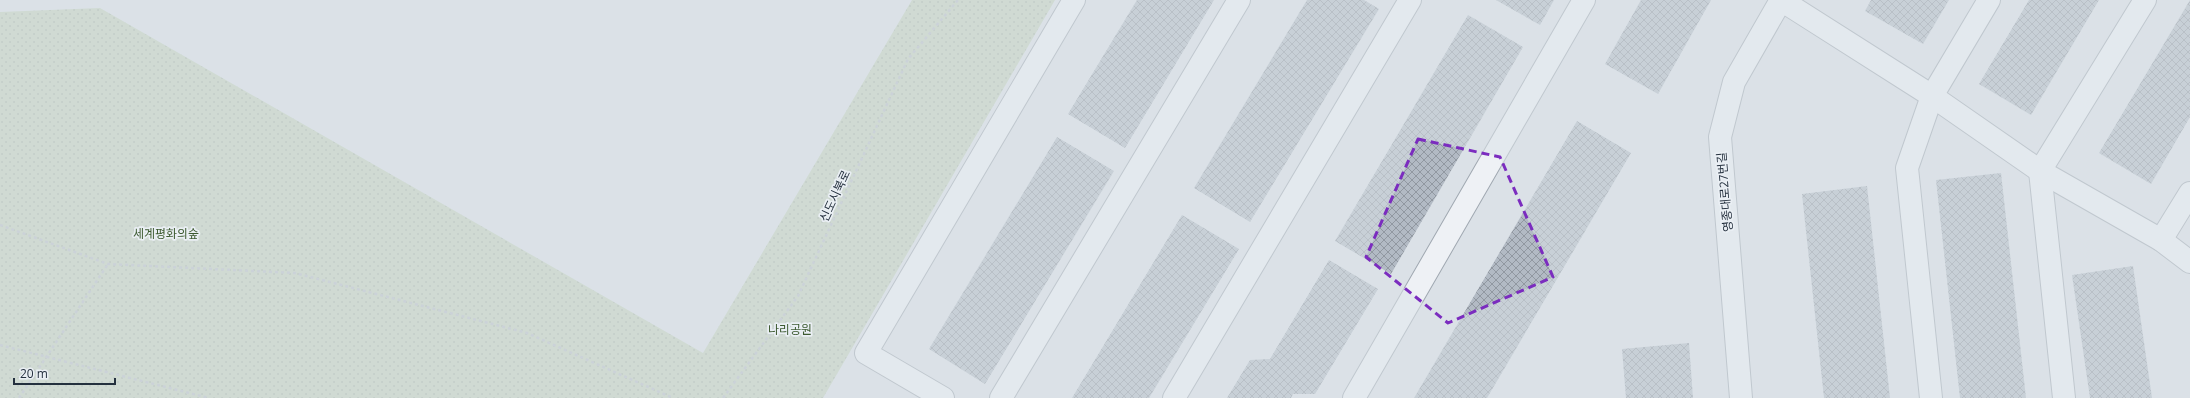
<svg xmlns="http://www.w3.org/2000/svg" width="2190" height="398" font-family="'Open Sans','Noto Sans KR',sans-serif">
<defs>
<pattern id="park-dots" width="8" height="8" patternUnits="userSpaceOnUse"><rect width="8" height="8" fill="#c3d1bb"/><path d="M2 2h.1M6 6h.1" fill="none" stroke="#a7b4a2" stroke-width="1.8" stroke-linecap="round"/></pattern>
<pattern id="building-cross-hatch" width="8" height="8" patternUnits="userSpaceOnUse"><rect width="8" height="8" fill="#b2bac4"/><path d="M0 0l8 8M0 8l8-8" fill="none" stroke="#9198a1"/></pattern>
</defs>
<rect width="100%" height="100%" fill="#dbe1e7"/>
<polygon fill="url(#park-dots)" points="912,0 1055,0 823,398 0,398 0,12 100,8 703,353"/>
<g fill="url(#building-cross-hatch)">
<polygon points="1137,0 1214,0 1125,148 1068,114"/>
<polygon points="1307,0 1364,0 1379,9 1250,222 1194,188"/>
<polygon points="1496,0 1554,0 1540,25"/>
<polygon points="1641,0 1711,0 1658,94 1605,64"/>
<polygon points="1871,0 1949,0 1923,44 1865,11"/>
<polygon points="2029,0 2099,0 2031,115 1979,84"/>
<polygon points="2190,0 2190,117 2151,184 2099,153"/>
<polygon points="1468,15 1523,47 1391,274 1335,241"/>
<polygon points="1577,121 1631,153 1487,398 1414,398"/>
<polygon points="1057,137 1114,171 985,384 929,349"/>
<polygon points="2001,173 2026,398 1960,398 1936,180"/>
<polygon points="1867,186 1890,398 1824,398 1802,194"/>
<polygon points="1182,215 1239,249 1149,398 1072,398"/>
<polygon points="1329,260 1378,289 1315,394 1293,394 1291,398 1227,398 1250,360 1270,359"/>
<polygon points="2133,266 2152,398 2090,398 2072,275"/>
<polygon points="1689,343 1693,398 1626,398 1622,349"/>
</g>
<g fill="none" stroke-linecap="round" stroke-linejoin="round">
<g stroke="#a0a8b1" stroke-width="24">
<g id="minor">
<polyline points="1781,0 1932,96 2040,171 2161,240 2190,262"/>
<polyline points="2161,240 2190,193"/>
<polyline points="943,398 866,353 1074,0"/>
<polyline points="1001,398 1239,0"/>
<polyline points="1174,398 1410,0"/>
<polyline points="1354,398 1584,0"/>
<polyline points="1741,398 1720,137 1734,82 1781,0"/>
<polyline points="1931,398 1907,168 1932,96 1989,0"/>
<polyline points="2064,398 2040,171 2145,0"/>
</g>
</g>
<g stroke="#b9bfc5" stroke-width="2.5" stroke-dasharray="3 3" stroke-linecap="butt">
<polyline points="0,225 108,264 295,273 527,333 673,398"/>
<polyline points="0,345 209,398"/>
<polyline points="19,398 108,264"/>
<polyline points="723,398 798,296 908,59 958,0"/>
</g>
<use href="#minor" stroke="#eef1f5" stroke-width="22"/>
</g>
<path d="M0 0H2190V398H0ZM1418 139 1500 157 1553 277 1448 323 1366 257Z" fill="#dbe1e7" fill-opacity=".55" fill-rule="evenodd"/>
<path fill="none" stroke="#7b2cbf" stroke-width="3" stroke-dasharray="8 5" stroke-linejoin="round" d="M1418 139 1500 157 1553 277 1448 323 1366 257Z"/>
<g text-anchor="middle" stroke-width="3.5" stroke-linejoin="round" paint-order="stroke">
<g font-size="12" fill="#24303e" stroke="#eaeff4">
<text transform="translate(1725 192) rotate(-95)" y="4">영종대로27번길</text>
<text transform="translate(835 196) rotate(-65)" y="4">신도시북로</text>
</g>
<g font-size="12" fill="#3c5a30" stroke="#eaeff4">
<text x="166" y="238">세계평화의숲</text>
<text x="790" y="334">나리공원</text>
</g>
</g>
<path d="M14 378v6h101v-6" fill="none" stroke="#24303e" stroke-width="2"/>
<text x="20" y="378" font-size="12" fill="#24303e" stroke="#eaeff4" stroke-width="3" paint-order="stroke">20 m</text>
</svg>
